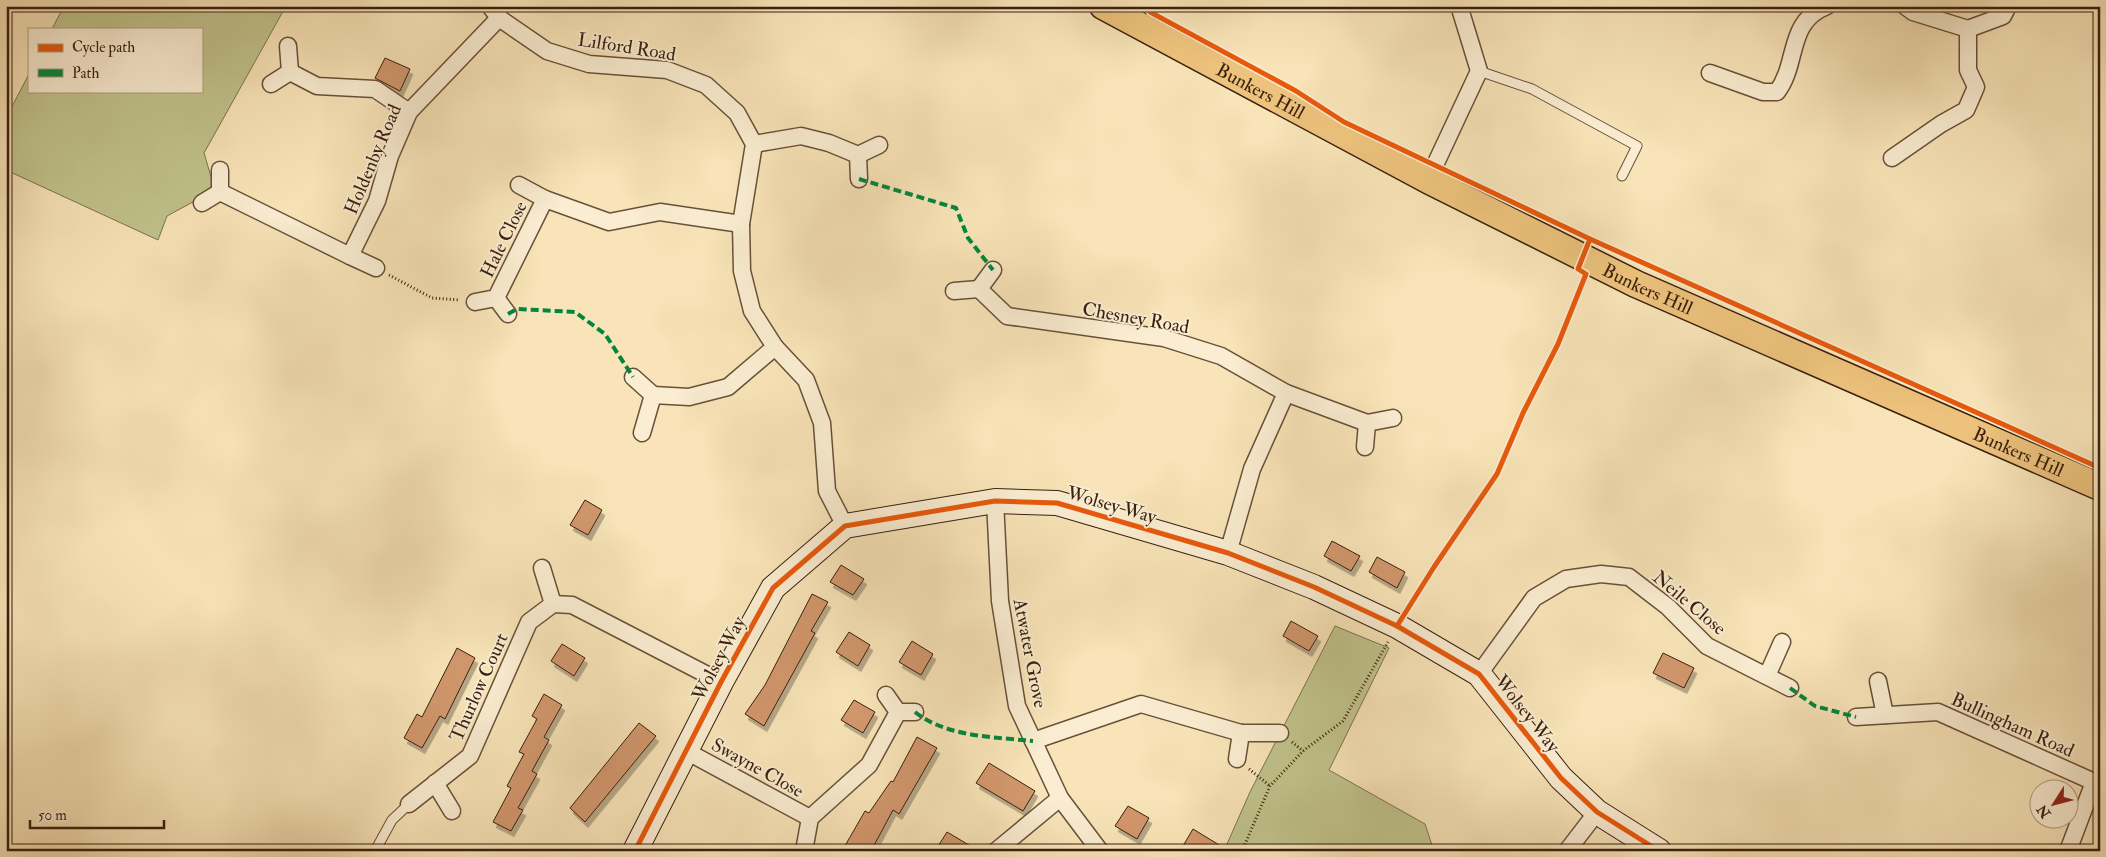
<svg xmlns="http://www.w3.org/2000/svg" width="2106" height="857" font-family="'IM FELL Double Pica',serif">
<defs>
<filter id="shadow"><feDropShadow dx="3" dy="5.5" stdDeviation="0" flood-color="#0004"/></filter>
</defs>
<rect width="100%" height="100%" fill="#f8e4b8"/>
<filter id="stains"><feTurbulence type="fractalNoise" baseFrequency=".004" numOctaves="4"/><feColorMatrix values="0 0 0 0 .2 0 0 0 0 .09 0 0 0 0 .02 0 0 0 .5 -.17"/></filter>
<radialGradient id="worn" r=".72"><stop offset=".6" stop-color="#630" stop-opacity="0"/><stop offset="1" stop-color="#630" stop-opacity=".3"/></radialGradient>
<g fill="#c1c38c" stroke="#7d714d">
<polygon points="64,6 286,6 204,153 215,190 167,216 158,240 6,170 6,118 29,74 29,91 201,91 201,29 52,29"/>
<polygon points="1335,626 1389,648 1329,770 1425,824 1434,851 1224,851 1250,792"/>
</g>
<g fill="#d2976d" stroke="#391f0e" filter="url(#shadow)">
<polygon points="385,58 410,69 400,91 375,78"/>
<polygon points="585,500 602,510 588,535 570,525"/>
<polygon points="1332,541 1360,556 1351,571 1324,556"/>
<polygon points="1377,557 1405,572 1397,588 1369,572"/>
<polygon points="841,565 864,579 853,595 830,582"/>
<polygon points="812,594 828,602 811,631 815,633 764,726 745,714 765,685"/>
<polygon points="1291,621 1318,636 1309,651 1283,636"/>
<polygon points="849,632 870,645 858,666 836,652"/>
<polygon points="912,641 933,654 921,675 899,662"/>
<polygon points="562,644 585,658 574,676 551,661"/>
<polygon points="457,648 475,658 445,719 440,716 422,748 404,738 417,714 422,717"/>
<polygon points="1663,653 1694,668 1684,688 1653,673"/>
<polygon points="544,694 562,705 544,737 549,740 532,771 537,774 518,808 523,810 511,831 493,822 511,788 507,786 524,754 519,752 537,719 532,716"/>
<polygon points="854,700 875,712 863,733 841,720"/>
<polygon points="639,723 656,736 585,822 570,808"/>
<polygon points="917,737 937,748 899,814 893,810 871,851 842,851 865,811 869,813 891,781 893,782"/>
<polygon points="989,763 1035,791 1023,811 976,783"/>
<polygon points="1128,806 1149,818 1137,839 1115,826"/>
<polygon points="1193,829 1229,851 1180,851"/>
<polygon points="947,832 979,851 935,851"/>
</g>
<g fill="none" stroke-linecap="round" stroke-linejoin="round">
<g stroke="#695038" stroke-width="11">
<g id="lane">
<polyline points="1479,71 1532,89 1637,146 1622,176"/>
<polyline points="375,851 392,820 409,804"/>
</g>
</g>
<g stroke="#695038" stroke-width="19">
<g id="street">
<polyline points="490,6 499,18 547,51 589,64 667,70 706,85 737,113 754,144 741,224 742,271 752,311 775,347 806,380 822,423 827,491 845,526"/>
<polyline points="1905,6 1913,12 1968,29 2003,16 2008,6"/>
<polyline points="288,46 290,72"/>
<path d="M1710 73 1763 92H1777C1799 63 1786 22 1827 6"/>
<polyline points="271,84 290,72 317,86 375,89 409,112"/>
<polyline points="754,144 801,136 829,143 858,155 859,179"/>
<polyline points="858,155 879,145"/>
<polyline points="1892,158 1941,124 1966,110 1976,87 1968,70 1968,29"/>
<polyline points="220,170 220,192"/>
<polyline points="1428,180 1479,71 1461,12 1462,6"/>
<polyline points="519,185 545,199"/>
<polyline points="202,203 220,192 350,256 377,201 390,156 409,112 499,18"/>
<polyline points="350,256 376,268"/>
<polyline points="993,270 979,289 1007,316 1164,338 1221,356 1286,393 1252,469 1228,553"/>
<polyline points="954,291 979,289"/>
<polyline points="496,298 508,314"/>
<polyline points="475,302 496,298 545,199 609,222 660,212 741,224"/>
<polyline points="633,377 653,395"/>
<polyline points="1286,393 1367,423 1393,418"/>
<polyline points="642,433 653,395 689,397 728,387 775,347"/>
<polyline points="1365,447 1367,423"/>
<polyline points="995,501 1000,601 1017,706 1060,798 1100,851"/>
<polyline points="542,568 553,604"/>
<polyline points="1479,674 1534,598 1566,579 1601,574 1629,577 1668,607 1707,646 1790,688"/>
<polyline points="1767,676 1782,642"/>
<polyline points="1878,681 1885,715"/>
<polyline points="898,712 915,712"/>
<polyline points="1856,717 1938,712 2094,782 2068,851"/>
<polyline points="1033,741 1141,704 1241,733 1280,733"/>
<polyline points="686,751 810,818 869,765 898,712 886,695"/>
<polyline points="1237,759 1241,733"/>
<polyline points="435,783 452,811"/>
<polyline points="409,804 470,756 529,622 553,604 572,605 721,682"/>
<polyline points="804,851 810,818"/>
<polyline points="996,851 1060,798"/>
<polyline points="1567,851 1597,812"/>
</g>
</g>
<g stroke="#391f0e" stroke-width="26">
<polyline id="secondary" points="635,851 721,682 773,588 845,526 995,501 1057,503 1228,553 1314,587 1397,626 1479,674 1561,778 1597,812 1659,851"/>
</g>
<g stroke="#391f0e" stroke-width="29">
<g id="primary">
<path id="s1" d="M1103 6 1428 180 1636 284 2100 487"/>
</g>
</g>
<g stroke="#391f0e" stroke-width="3" stroke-dasharray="1 2.5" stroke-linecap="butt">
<polyline points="389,275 432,298 460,300"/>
<polyline points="1292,742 1303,751"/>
<polyline points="1249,769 1270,786"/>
<polyline points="1242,851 1270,786 1303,751 1343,721 1388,642"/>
</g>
<use href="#lane" stroke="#faedd1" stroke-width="9"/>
<use href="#street" stroke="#faedd1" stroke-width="16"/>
<use href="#secondary" stroke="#faedd1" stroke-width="24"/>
<use href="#primary" stroke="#ecc27c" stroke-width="26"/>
<g stroke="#00873e" stroke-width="4" stroke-dasharray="8 4" stroke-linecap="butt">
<polyline points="859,179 956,208 968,238 993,270"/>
<polyline points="508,314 517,309 575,312 605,334 633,377"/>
<polyline points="1790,688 1815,706 1856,717"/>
<path d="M915 712C946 737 994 737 1033 741"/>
</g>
<g stroke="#faedd1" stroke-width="8">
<g id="cycleway">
<polyline points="1145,6 1150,12 1296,91 1344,122 1590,239 2100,468"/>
<polyline points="1397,626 1434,567 1497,474 1523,413 1558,344 1586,274 1578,269 1590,239"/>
<polyline points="635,851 721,682 773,588 845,526 995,501 1057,503 1228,553 1314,587 1397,626 1479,674 1561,778 1597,812 1659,851"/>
</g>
</g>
<use href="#cycleway" stroke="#e8590c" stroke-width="5"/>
</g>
<g text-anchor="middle" stroke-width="4" stroke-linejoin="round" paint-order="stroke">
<g font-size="19" fill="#391f0e" stroke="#faedd1">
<text transform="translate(627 46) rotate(9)" y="7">Lilford Road</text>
<text dy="7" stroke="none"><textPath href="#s1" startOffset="179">Bunkers Hill</textPath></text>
<text transform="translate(372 159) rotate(-67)" y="7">Holdenby Road</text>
<text transform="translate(503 239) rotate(-64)" y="7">Hale Close</text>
<text dy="7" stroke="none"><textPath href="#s1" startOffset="614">Bunkers Hill</textPath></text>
<text transform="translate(1136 317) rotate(10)" y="7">Chesney Road</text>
<text dy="7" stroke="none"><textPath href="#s1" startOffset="1019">Bunkers Hill</textPath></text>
<text transform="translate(1112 504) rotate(16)" y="7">Wolsey Way</text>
<text transform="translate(1690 602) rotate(40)" y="7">Neile Close</text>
<text transform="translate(1031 653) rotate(79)" y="7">Atwater Grove</text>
<text transform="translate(718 658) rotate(-62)" y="7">Wolsey Way</text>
<text transform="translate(478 687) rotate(-66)" y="7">Thurlow Court</text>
<text transform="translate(1528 713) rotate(52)" y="7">Wolsey Way</text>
<text transform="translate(2013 724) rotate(24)" y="7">Bullingham Road</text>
<text transform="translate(758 767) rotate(29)" y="7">Swayne Close</text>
</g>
</g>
<rect width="2106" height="857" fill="none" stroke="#f8e4b8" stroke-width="25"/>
<rect x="8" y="8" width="2091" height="842" fill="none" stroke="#391f0e" stroke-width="2.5"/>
<rect x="12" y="12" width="2081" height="832" fill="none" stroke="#391f0e"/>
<rect x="28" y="28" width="175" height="65" fill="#faedd1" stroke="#ad9b83"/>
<rect x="38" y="44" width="25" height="8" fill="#e8590c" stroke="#ad9b83"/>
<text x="72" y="52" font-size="15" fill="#391f0e">Cycle path</text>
<rect x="38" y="69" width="25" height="8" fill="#00873e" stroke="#ad9b83"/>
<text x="72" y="78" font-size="15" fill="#391f0e">Path</text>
<g transform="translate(2054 804) rotate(234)"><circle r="24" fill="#faedd1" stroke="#ad9b83"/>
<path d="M0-4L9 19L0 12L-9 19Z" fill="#8f2418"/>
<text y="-8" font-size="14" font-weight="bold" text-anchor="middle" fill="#391f0e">N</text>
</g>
<path d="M30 820v8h134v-8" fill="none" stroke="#391f0e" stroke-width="2.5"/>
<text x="38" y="820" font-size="15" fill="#391f0e" stroke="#faedd1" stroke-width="4" paint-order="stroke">50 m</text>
<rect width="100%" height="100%" filter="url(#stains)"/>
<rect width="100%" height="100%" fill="url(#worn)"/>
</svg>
